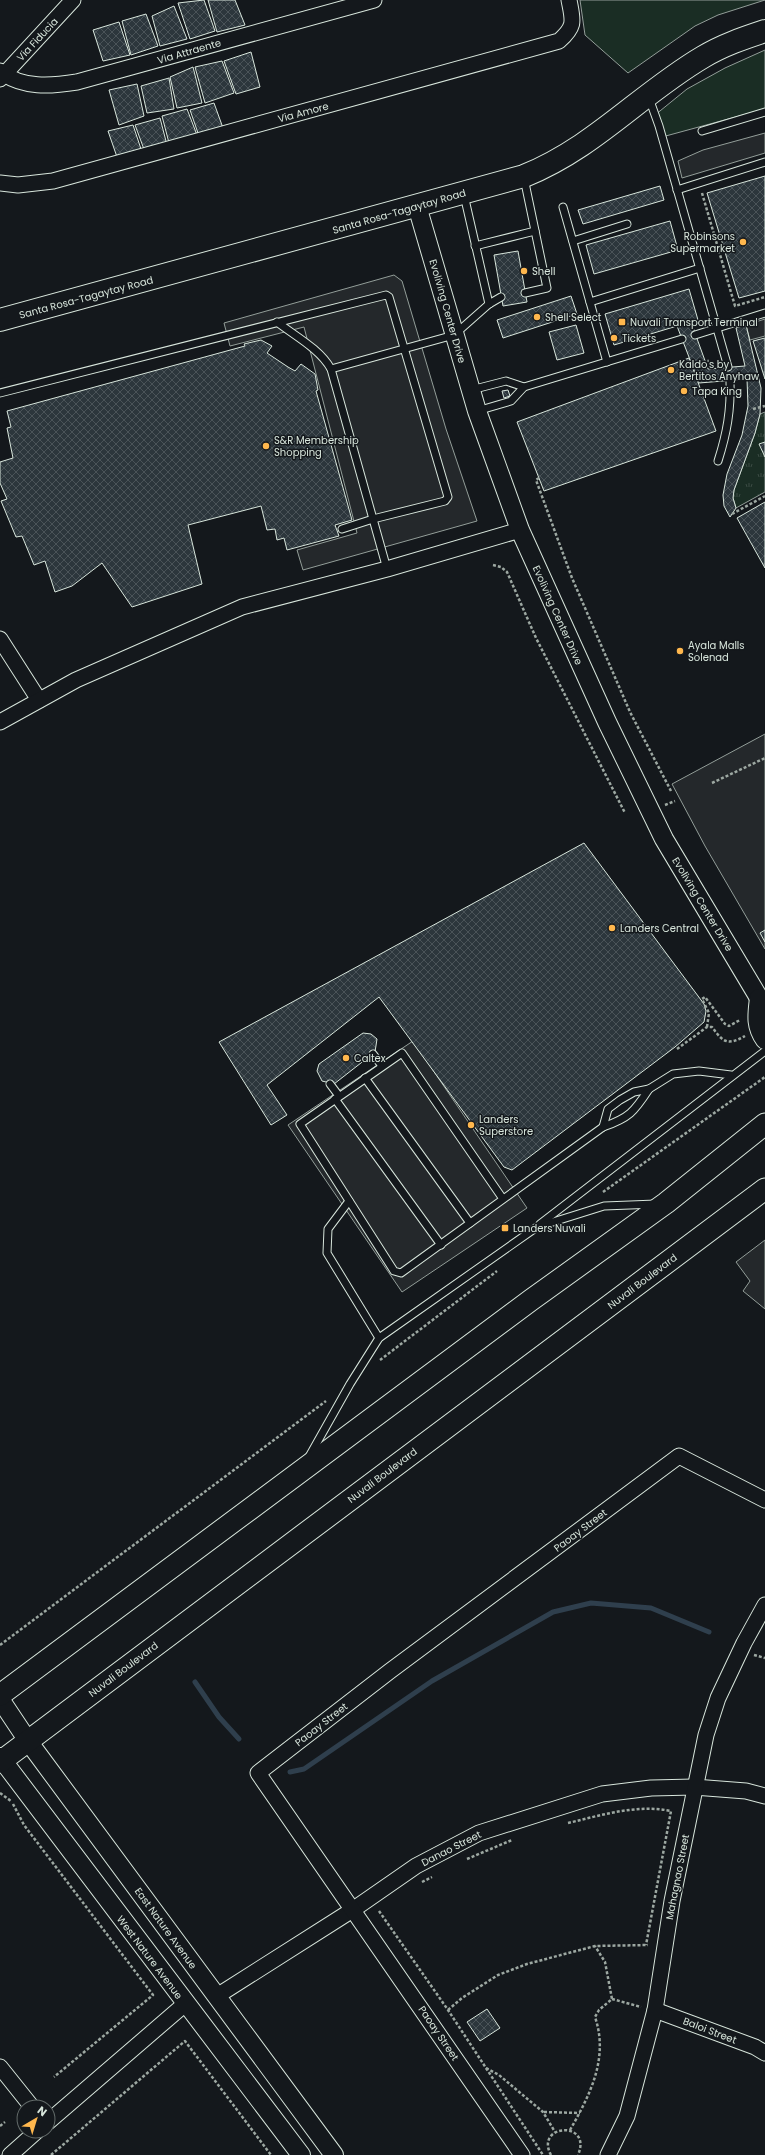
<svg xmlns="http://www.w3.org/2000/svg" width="765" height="2155" font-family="Poppins,sans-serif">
<defs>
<pattern id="park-tufts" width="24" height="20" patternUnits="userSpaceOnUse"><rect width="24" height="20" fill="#1a2d24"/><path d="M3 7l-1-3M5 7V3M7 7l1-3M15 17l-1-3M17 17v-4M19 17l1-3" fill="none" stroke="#3b4b43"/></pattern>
<pattern id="building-cross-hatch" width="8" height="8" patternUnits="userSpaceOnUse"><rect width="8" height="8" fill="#2c363c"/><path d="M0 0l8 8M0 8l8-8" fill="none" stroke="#4a5358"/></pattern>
</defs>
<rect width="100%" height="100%" fill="#14181c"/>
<g fill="#1a2d24" stroke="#939e99">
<polygon points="580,0 765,0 718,15 695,26 628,73 585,35"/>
<polygon points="765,50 765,109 662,137 655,115 687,89 725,68"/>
</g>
<polygon fill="url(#park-tufts)" stroke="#939e99" points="765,412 765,492 736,508 733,498 734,490 755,433 760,414"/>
<g fill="#24282b" stroke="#939e99">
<polygon points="765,133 765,153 682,178 678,161 703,150"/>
<polygon points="394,275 402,281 446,429 477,521 303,570 297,550 357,533 304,327 230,346 224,323"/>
<polygon points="765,319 765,336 750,340 746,325"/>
<polygon points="765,734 765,949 705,846 672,784"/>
<polygon points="413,1041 527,1208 402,1292 288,1125"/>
<polygon points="765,1240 765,1309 743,1291 750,1281 736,1262"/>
</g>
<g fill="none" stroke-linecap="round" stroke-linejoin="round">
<g stroke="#2f3f4d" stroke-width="5">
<polyline points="195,1682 219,1717 239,1739"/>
<polyline points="290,1772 304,1769 432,1681 553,1612 591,1603 651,1608 709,1632"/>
</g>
</g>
<g fill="url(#building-cross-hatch)" stroke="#d8e6dc">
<polygon points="204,0 215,31 190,39 178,3"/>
<polygon points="208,0 235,0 245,25 217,32"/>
<polygon points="174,6 187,39 160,46 152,16"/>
<polygon points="146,14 158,46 131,55 122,21"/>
<polygon points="119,22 130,55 103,61 93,30"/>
<polygon points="251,52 260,87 236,94 224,61"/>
<polygon points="222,61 234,93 205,103 195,67"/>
<polygon points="193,67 202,103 177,108 170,77"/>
<polygon points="169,78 174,109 147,113 141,86"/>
<polygon points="137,84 144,116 119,125 109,90"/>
<polygon points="214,103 223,128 199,136 190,110"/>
<polygon points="187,109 197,135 169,143 162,116"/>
<polygon points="160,118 167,145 145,152 135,125"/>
<polygon points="133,125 142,152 117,157 108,131"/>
<polygon points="765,176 765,291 739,298 707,193"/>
<polygon points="660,186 664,200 583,224 578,210"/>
<polygon points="670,221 678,250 594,274 586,245"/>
<polygon points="518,251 527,302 503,306 494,255"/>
<polygon points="689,289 698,320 691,322 708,369 745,366 736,328 746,325 761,388 760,414 755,433 734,490 733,498 736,508 730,517 724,506 723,495 727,474 742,435 748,406 747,379 699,383 677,326 614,345 605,314"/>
<polygon points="571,296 577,314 503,338 497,320"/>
<polygon points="576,325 584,353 557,360 549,332"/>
<polygon points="765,338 765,379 753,341"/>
<polygon points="261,340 272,346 267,353 288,367 295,371 301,364 315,374 318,390 316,391 352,520 335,525 339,536 287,550 284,538 277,540 275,529 267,530 261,506 188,525 202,584 132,607 102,563 72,586 55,592 45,561 34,565 22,536 16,537 1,501 7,499 0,483 0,462 13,458 7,428 11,427 7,411 245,346 244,344"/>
<polygon points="689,358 716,431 544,491 517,422"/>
<polygon points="508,390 510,396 504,398 502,391"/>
<polygon points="765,442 765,457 759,444"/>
<polygon points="765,502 765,568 737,518"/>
<polygon points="584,843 704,1004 706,1011 704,1022 675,1047 512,1170 504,1167 379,997 267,1085 287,1115 271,1125 219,1042"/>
<polygon points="765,930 765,942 760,933"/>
<polygon points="363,1033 371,1034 377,1039 375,1052 334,1084 322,1081 317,1071 319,1064"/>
<polygon points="487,2009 500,2028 480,2041 467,2022"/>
</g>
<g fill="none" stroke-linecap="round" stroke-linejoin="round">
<g stroke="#d8e6dc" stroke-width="9">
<g id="service">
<polyline points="649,98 659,126 728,367"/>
<polyline points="702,131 765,112"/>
<polyline points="524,178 547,288 525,293"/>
<polyline points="677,190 765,162"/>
<polyline points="464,195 489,304"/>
<polyline points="563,207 607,362"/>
<polyline points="573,241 627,224"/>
<polyline points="475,246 535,231"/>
<polyline points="590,302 700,268"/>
<path d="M277 322C295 336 320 349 331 369L387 569"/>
<polyline points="695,335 765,313"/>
<polyline points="331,369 454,335 489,304 501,297"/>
<polyline points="471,390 506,381 524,387"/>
<polyline points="0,393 386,295 389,297 448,497 445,501 373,519 342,529"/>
<polyline points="477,411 511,401 524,387 682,339"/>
<path d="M718 461C727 433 731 410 730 381"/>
<polyline points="373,1054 382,1066"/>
<polyline points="365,1078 470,1223"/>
<polyline points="330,1084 339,1096"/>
<polyline points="335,1099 441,1245"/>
<polyline points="603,1127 608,1109 620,1100 634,1092 649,1089 673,1074 699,1071 731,1075"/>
<path d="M503 1199 402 1053 300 1124 394 1271 401 1273 603 1127C629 1118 634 1112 649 1089"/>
<polyline points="349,1201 328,1229 327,1253 379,1338"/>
<polyline points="540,1224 765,1051"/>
<polyline points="310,1455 350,1384 379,1338 537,1227 604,1206 656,1204"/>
</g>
</g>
<g stroke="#d8e6dc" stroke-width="17">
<g id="minor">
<path d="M0 71C22 89 52 86 77 82L374 0"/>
<polyline points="0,79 73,0"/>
<path d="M0 183 18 185 53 181 559 41C576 26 573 21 569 0"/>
<polyline points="0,639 39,700"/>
<polyline points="0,722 76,680 242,607 387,569 520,530"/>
<polyline points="217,1996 354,1909 416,1866 479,1833 602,1794 651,1788 694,1787 746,1791 765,1796"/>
<polyline points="655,2010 755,2047 765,2053"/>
<polyline points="0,2067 32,2107"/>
<polyline points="48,2122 185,2004"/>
<polyline points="10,2155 37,2131"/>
<polyline points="522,2155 258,1773 390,1671 679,1456 765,1500"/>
<polyline points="608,2155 627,2116 655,2010 672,1901 706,1735 718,1698 744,1643 765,1605"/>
</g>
</g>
<g stroke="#d8e6dc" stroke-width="20">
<g id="tertiary">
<polyline points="417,206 477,411 520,530 607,722 664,839 765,1008"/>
<path d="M759 998C757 1015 755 1026 765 1040"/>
<polyline points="0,1699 28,1741 334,2155"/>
<polyline points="0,1757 301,2155"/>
</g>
</g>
<g stroke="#d8e6dc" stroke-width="23">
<g id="secondary">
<polyline points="0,1695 531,1300 666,1203 765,1124"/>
<polyline points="0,1762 765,1189"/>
</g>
</g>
<g stroke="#d8e6dc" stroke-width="24">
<path id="primary" d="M0 320 524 176C594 148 640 94 703 57 723 45 744 38 765 31"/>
</g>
<g stroke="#9da8a2" stroke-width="2.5" stroke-dasharray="3 2" stroke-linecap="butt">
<polyline points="702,193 735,306 765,297"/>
<polyline points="753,409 765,406"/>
<polyline points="539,478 536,480 572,578 630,712 671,791"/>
<polyline points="732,514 765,496"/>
<polyline points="493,565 501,567 507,572 536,638 625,813"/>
<polyline points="712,783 765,758"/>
<polyline points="665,805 675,801"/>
<polyline points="707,1027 709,1013 702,999 705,997 725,1024 729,1026 740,1020"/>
<path d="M677 1049 707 1027H712C723 1042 727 1046 745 1036"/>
<polyline points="603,1192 765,1077"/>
<polyline points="380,1360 497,1271"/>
<polyline points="0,1645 326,1401"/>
<polyline points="754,1655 765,1658"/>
<polyline points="0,1793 11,1801"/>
<polyline points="13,1804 24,1825 153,1995 54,2077"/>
<path d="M568 1823C602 1815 637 1804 671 1811L646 1945"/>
<polyline points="467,1859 512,1840"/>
<polyline points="422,1882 432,1877"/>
<polyline points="379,1911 448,2010 543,2155"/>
<polyline points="612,1999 641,2007"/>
<polyline points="448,2010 462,1998 498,1975 527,1964 595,1946 648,1945"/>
<polyline points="486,2068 499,2075 543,2112 555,2132"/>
<polyline points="544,2112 580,2113"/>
<polyline points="0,2126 5,2122"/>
<path d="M570 2130C590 2095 609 2058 595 2017L599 2010 612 1999 605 1962 595 1946"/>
<polyline points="51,2155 185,2041 271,2155"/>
<path d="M551 2155C534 2124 593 2120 578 2155"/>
</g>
<use href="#service" stroke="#14181c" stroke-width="7"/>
<use href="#minor" stroke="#14181c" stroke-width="15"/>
<use href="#tertiary" stroke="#14181c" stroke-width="18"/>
<use href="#secondary" stroke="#14181c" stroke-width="21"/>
<use href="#primary" stroke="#14181c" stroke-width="22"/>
</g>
<g fill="#ffb74d" stroke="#14181c" stroke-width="1.5">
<circle cx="743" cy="242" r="4"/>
<circle cx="524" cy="271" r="4"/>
<circle cx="537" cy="317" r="4"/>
<rect x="618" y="318" width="8" height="8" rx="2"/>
<circle cx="614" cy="338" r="4"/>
<circle cx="671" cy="370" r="4"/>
<circle cx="684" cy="391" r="4"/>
<circle cx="266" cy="446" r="4"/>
<circle cx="680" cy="651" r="4"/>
<circle cx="612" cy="928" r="4"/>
<circle cx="346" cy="1058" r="4"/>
<circle cx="471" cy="1125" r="4"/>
<rect x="501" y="1224" width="8" height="8" rx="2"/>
</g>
<g text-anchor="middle" stroke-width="3" stroke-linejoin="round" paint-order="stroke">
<g font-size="10" fill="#d8e6dc" stroke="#14181c">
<text transform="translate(37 39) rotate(-47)" y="4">Via Fiducia</text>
<text transform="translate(189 51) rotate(-16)" y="4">Via Attraente</text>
<text transform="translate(303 112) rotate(-15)" y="4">Via Amore</text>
<text transform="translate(399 211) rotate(-16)" y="4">Santa Rosa-Tagaytay Road</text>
<text transform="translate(86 297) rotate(-15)" y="4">Santa Rosa-Tagaytay Road</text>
<text transform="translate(448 311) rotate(74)" y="4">Evoliving Center Drive</text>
<text transform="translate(558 615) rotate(66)" y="4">Evoliving Center Drive</text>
<text transform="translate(703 904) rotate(59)" y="4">Evoliving Center Drive</text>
<text transform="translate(642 1281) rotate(-37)" y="4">Nuvali Boulevard</text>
<text transform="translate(382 1475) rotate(-37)" y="4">Nuvali Boulevard</text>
<text transform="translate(580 1530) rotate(-37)" y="4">Paoay Street</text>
<text transform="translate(123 1669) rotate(-37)" y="4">Nuvali Boulevard</text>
<text transform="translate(321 1724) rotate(-38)" y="4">Paoay Street</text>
<text transform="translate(451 1848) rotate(-27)" y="4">Danao Street</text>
<text transform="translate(677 1877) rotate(-79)" y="4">Mahagnao Street</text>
<text transform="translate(166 1928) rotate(54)" y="4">East Nature Avenue</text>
<text transform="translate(150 1957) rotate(53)" y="4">West Nature Avenue</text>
<text transform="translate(710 2030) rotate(21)" y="4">Baloi Street</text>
<text transform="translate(439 2033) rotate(56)" y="4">Paoay Street</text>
</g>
<g font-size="10" fill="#d8e6dc" stroke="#14181c" text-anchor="start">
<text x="735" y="240" text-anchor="end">Robinsons<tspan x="735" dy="12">Supermarket</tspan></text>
<text x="532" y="275">Shell</text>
<text x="545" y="321">Shell Select</text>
<text x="630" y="326">Nuvali Transport Terminal</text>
<text x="622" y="342">Tickets</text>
<text x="679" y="368">Kaldo's by<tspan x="679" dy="12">Bertitos Anyhaw</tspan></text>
<text x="692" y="395">Tapa King</text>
<text x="274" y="444">S&amp;R Membership<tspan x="274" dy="12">Shopping</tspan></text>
<text x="688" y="649">Ayala Malls<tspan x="688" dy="12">Solenad</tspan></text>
<text x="620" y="932">Landers Central</text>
<text x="354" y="1062">Caltex</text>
<text x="479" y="1123">Landers<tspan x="479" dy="12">Superstore</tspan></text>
<text x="513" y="1232">Landers Nuvali</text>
</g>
</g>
<g transform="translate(36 2119) rotate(38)"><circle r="19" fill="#14181c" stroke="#626a69"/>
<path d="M0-3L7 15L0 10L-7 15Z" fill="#ffb74d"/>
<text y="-6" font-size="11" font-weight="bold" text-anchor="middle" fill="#d8e6dc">N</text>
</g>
</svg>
